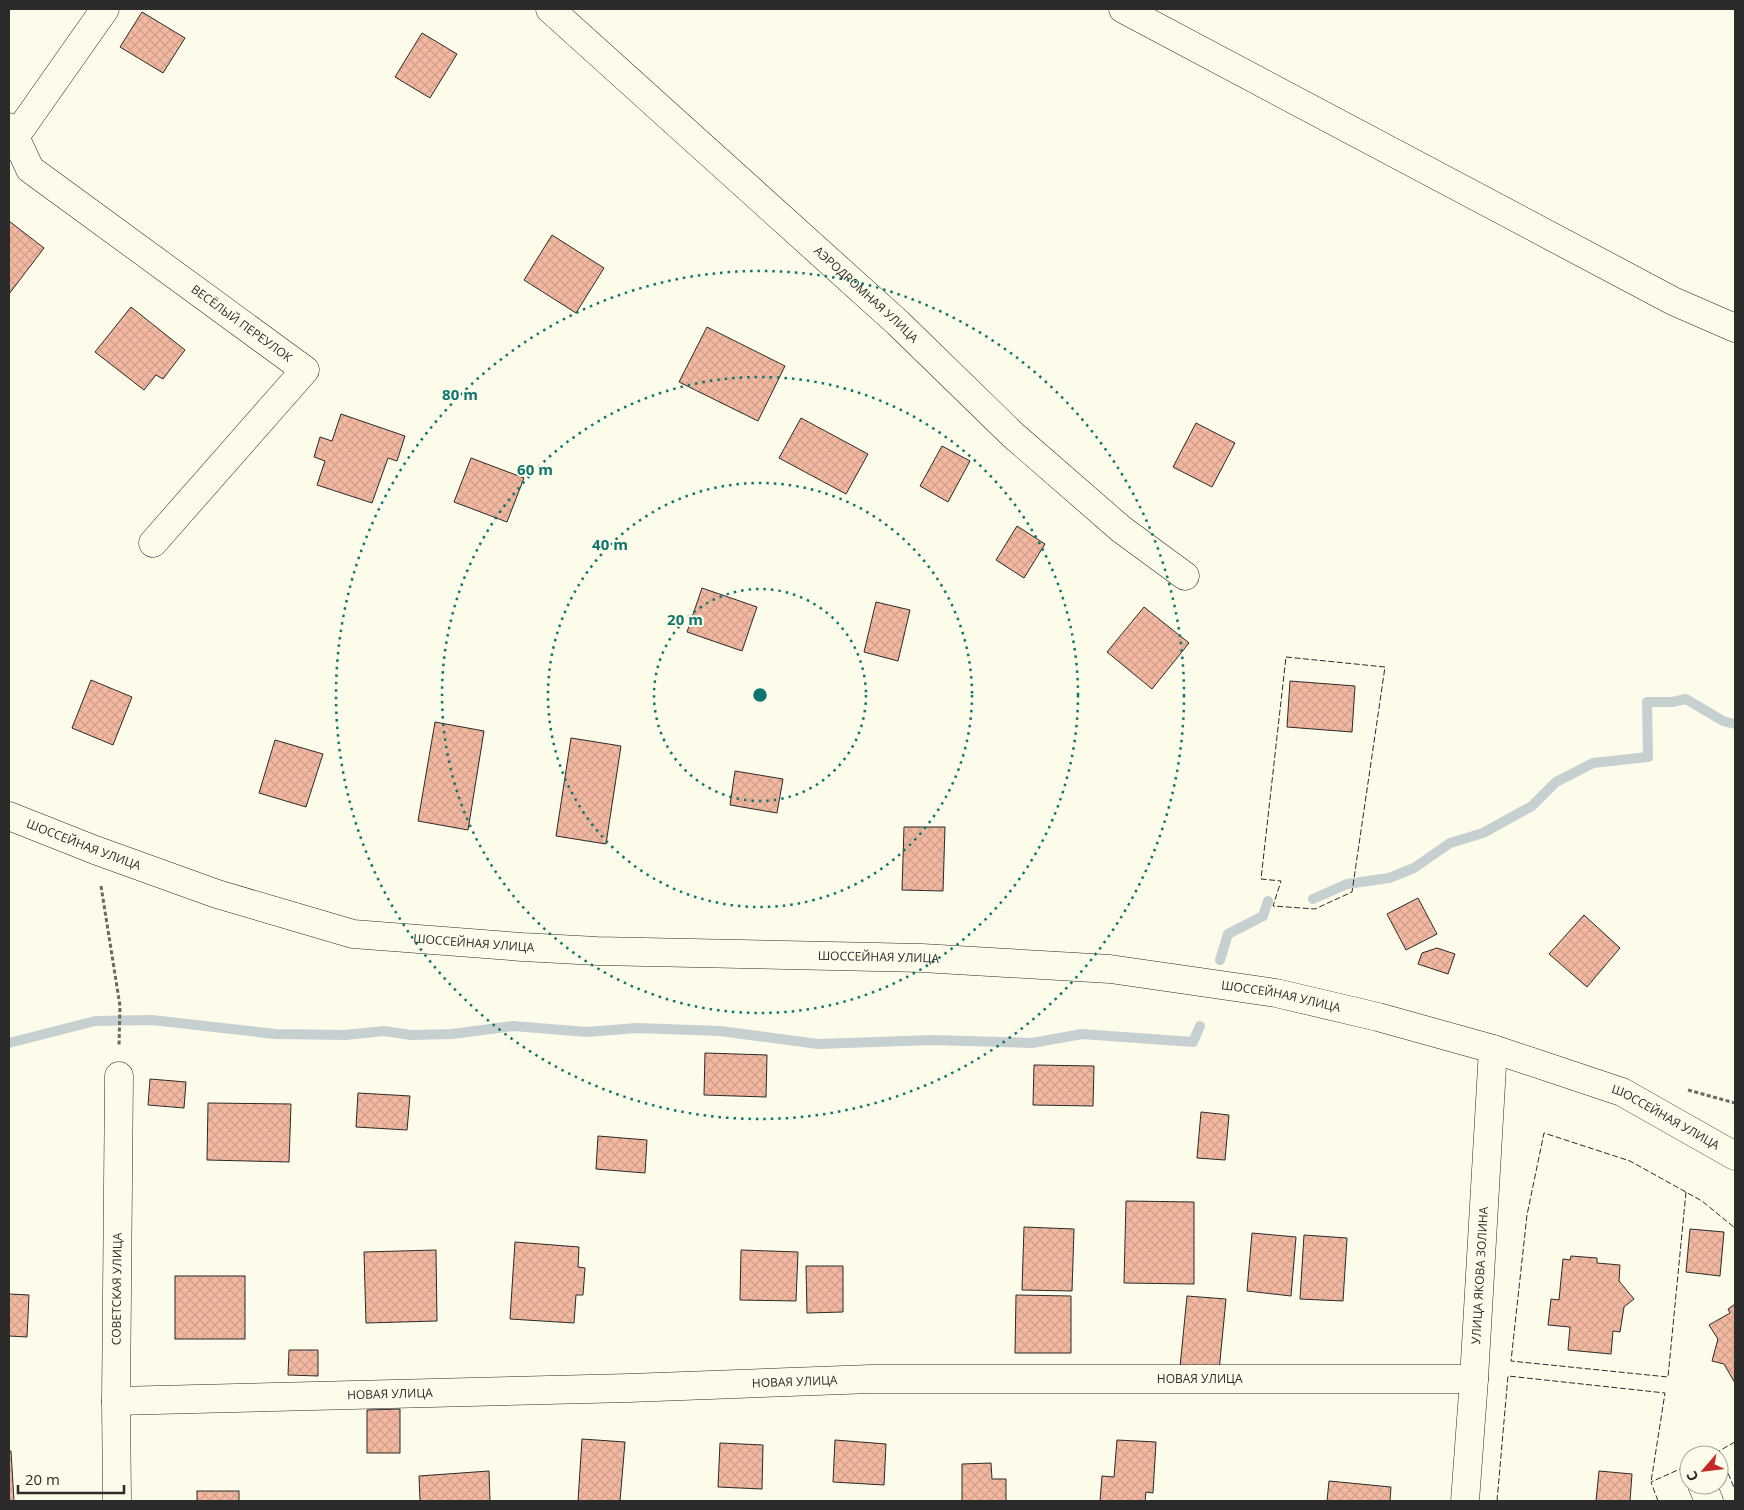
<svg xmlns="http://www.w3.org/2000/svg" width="1744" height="1510" font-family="'Open Sans',sans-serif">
<defs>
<pattern id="building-cross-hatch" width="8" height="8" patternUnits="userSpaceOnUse" patternTransform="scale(1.25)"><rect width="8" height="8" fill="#f2b8a0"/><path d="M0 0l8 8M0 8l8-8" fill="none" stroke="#d09e8a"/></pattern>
</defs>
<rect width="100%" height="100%" fill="#fdfbea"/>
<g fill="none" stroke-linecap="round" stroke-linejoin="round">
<g stroke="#c7d0d0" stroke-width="10">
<polyline points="1313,899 1347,884 1389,878 1414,868 1450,843 1483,833 1532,806 1556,782 1593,763 1648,757 1647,702 1672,702 1686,699 1723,721 1735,724"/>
<polyline points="1220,960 1228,934 1263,916 1268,901"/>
<polyline points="9,1043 95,1021 152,1020 275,1034 345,1035 384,1031 411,1035 452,1034 513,1026 587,1032 637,1028 720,1031 818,1044 933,1040 1032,1043 1082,1034 1193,1042 1200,1026"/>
</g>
</g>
<g fill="url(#building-cross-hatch)" stroke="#2b2b2b">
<polygon points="142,12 185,38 163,73 120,47"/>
<polygon points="422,33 457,54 430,98 395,77"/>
<polygon points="9,221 44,248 9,294"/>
<polygon points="552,235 604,268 576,313 524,280"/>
<polygon points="131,307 185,350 163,379 156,375 144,390 95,352"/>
<polygon points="707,327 785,366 758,421 679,382"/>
<polygon points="341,414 405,436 397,461 388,458 372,503 317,485 325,461 314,457 320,437 332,441"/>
<polygon points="801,418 868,454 846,494 779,458"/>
<polygon points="1196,423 1235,443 1212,487 1173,467"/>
<polygon points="942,446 970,461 948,502 920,486"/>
<polygon points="471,458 524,478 507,522 454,502"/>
<polygon points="1017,526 1045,544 1024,578 996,560"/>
<polygon points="702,588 757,607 742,651 687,632"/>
<polygon points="876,602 910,610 898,661 864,652"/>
<polygon points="1144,607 1189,643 1152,689 1107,652"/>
<polygon points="91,680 132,697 113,745 72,728"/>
<polygon points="1290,681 1355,686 1352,732 1287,727"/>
<polygon points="435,722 484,731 468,830 418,821"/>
<polygon points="571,738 621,746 606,844 556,836"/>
<polygon points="275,740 323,754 306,807 259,793"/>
<polygon points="735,771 783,779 777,813 730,805"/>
<polygon points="904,827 945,827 943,891 902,890"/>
<polygon points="1418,898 1437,934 1406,950 1387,914"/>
<polygon points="1584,915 1620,948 1587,987 1549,954"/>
<polygon points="1437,948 1455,954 1448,974 1418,964 1422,953"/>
<polygon points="705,1053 767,1055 766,1097 704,1095"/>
<polygon points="1034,1065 1094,1066 1093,1106 1033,1105"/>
<polygon points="150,1079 186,1082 184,1108 148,1105"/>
<polygon points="358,1093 410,1096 407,1130 356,1127"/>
<polygon points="208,1103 291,1104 289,1162 207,1160"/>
<polygon points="1201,1112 1229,1115 1225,1160 1197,1158"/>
<polygon points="598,1136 647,1140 645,1173 596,1169"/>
<polygon points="1126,1201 1194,1202 1194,1284 1124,1283"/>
<polygon points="1024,1227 1074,1229 1072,1291 1022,1290"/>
<polygon points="1690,1229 1724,1232 1720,1276 1686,1272"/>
<polygon points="1252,1233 1296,1237 1291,1296 1247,1291"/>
<polygon points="1304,1235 1347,1238 1343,1301 1300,1299"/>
<polygon points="515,1242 579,1247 578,1267 585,1268 583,1295 576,1295 574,1323 510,1319"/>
<polygon points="436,1250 437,1321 366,1323 364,1252"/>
<polygon points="741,1250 798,1252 796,1301 740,1300"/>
<polygon points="1571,1256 1597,1258 1597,1263 1620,1265 1619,1281 1634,1299 1624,1307 1620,1332 1613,1331 1611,1354 1568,1350 1570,1327 1548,1325 1551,1299 1559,1300 1563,1259 1570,1260"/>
<polygon points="806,1266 843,1266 843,1312 807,1313"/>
<rect x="175" y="1276" width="70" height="63"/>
<polygon points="9,1294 29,1295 27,1337 9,1336"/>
<polygon points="1016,1295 1071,1296 1071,1353 1015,1353"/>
<polygon points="1187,1296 1226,1299 1219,1371 1180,1367"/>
<polygon points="1735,1304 1735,1383 1724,1364 1712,1361 1718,1339 1709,1325 1730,1313 1728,1309"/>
<polygon points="289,1350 318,1350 318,1376 288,1375"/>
<polygon points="400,1409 400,1453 367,1453 367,1410"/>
<polygon points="582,1439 625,1442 620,1501 578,1501"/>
<polygon points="835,1440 886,1444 884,1485 833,1482"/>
<polygon points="1117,1440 1156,1442 1153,1493 1146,1492 1145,1501 1100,1501 1102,1476 1114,1477"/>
<polygon points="720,1443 763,1445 762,1489 718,1487"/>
<polygon points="9,1451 11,1451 14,1501 9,1501"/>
<polygon points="991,1463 992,1479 1006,1479 1006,1501 962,1501 962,1464"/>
<polygon points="489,1471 490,1501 420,1501 419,1476"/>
<polygon points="1599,1471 1632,1474 1630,1501 1596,1501"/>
<polygon points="1329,1481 1391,1487 1390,1501 1327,1501"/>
<rect x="197" y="1491" width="42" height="10"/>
</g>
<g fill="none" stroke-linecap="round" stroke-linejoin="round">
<g stroke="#2b2b2b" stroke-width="29">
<g id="minor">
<path id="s1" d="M550 9 898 323 1013 435 1121 529 1185 576"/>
<polyline points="1123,9 1673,301 1735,328"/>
<path id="s2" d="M9 127 15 137 30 169 305 370 153 543"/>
<polyline points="15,137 105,9"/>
<path id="s3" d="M116 1401 629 1388 871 1379H1474"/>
<polyline points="1702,1485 1709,1501"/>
<path id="s4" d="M117 1501 116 1401 119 1076"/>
<path id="s5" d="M1465 1501 1474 1379 1493 1049"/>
</g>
</g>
<g stroke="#2b2b2b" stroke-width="29">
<g id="major">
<path id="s6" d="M9 816 95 850 217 894 353 934 522 947 597 951 922 958 1110 969 1276 993 1378 1017 1493 1049 1622 1092 1735 1156"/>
</g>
</g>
<g stroke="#6a6964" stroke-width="3" stroke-dasharray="4 2.5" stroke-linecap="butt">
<polyline points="101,886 120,1006 119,1046"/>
<polyline points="1688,1090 1735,1103"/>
</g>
<use href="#minor" stroke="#fdfbea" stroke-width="28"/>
<use href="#major" stroke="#fdfbea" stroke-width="28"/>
<g stroke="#2b2b2b" stroke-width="1" stroke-dasharray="6 2.5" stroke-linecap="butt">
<polygon points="1286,657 1385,667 1352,892 1315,909 1273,906 1281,881 1261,879"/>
<polyline points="1686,1192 1668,1377 1511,1361 1527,1215 1544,1133 1630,1161 1702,1201 1735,1228"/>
<polyline points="1735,1442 1719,1451 1735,1490"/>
<polyline points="1710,1455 1719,1451"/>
<polyline points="1497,1501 1508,1376 1665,1393 1651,1482"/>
<polyline points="1658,1501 1651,1482 1689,1465"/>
</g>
</g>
<g fill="none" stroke="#0f766e" stroke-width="2.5" stroke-dasharray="2.5 5">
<circle cx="760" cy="695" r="106"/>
<circle cx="760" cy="695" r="212"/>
<circle cx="760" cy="695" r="318"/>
<circle cx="760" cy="695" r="424"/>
</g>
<g text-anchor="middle" stroke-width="4" stroke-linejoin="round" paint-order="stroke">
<g font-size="12" fill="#2b2b2b" stroke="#fdfbea">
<text dy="4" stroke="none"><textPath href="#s1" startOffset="426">АЭРОДРОМНАЯ УЛИЦА</textPath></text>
<text dy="4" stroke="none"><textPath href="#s2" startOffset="309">ВЕСЁЛЫЙ ПЕРЕУЛОК</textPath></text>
<text dy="4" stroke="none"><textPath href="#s6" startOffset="80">ШОССЕЙНАЯ УЛИЦА</textPath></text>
<text dy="4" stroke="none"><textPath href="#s6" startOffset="485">ШОССЕЙНАЯ УЛИЦА</textPath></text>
<text dy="4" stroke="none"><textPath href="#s6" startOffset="890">ШОССЕЙНАЯ УЛИЦА</textPath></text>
<text dy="4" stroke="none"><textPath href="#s6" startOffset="1295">ШОССЕЙНАЯ УЛИЦА</textPath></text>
<text dy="4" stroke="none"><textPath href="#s6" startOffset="1700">ШОССЕЙНАЯ УЛИЦА</textPath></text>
<text dy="4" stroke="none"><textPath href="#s5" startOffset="226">УЛИЦА ЯКОВА ЗОЛИНА</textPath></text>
<text dy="4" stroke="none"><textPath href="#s4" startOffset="212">СОВЕТСКАЯ УЛИЦА</textPath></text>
<text dy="4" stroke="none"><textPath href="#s3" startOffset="1084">НОВАЯ УЛИЦА</textPath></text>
<text dy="4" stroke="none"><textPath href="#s3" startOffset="679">НОВАЯ УЛИЦА</textPath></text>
<text dy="4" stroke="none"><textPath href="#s3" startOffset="274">НОВАЯ УЛИЦА</textPath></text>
</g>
</g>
<circle cx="760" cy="695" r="8" fill="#0f766e" stroke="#fdfbea" stroke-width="2.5"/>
<g font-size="15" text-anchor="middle" font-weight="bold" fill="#0f766e" stroke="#fdfbea" stroke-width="4" stroke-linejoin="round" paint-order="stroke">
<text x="460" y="400">80 m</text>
<text x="535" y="475">60 m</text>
<text x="610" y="550">40 m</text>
<text x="685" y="625">20 m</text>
</g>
<rect width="1744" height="1510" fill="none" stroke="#2b2b2b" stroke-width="20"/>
<g transform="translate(1704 1470) rotate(242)"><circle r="24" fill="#fdfbea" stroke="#a9a89e"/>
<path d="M0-4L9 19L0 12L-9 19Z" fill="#c62828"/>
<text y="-8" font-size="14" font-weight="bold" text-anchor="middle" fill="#2b2b2b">С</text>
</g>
<path d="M18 1485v8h106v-8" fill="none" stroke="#2b2b2b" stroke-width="2.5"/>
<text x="25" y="1485" font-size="15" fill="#2b2b2b" stroke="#fdfbea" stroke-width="4" paint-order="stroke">20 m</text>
</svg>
